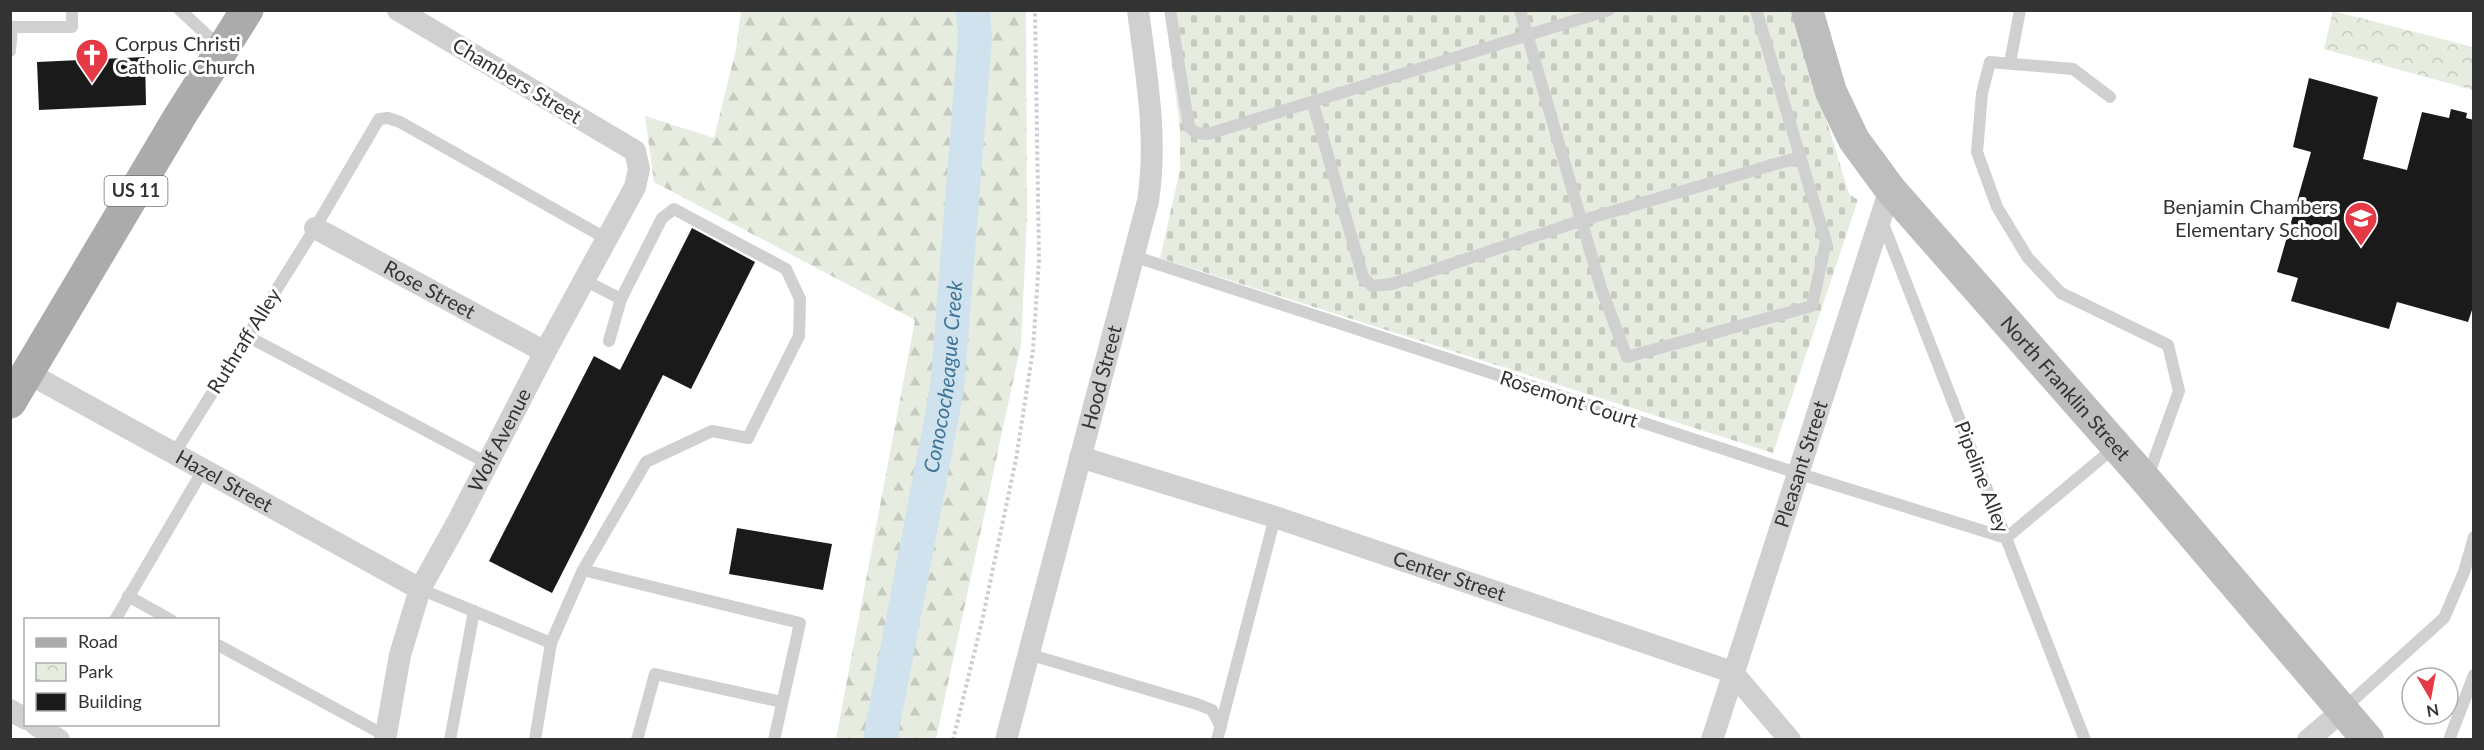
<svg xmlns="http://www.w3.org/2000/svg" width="2484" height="750" font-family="Lato,sans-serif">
<defs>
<pattern id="forest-firs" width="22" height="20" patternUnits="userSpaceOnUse" patternTransform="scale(1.5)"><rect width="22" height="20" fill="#e6ecdf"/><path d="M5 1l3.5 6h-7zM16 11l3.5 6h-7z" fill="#c6cbc0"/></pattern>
<pattern id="cemetery-stones" width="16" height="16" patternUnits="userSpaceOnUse" patternTransform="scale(1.5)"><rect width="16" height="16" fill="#e6ecdf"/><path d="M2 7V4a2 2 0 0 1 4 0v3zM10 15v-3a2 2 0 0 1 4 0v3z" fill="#c6cbc0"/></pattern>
<pattern id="park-crowns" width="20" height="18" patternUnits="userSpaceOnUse" patternTransform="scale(1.5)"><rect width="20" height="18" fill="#e6ecdf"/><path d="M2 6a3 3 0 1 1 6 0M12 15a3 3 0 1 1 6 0" fill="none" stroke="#c6cbc0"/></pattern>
</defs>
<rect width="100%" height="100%" fill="#fff"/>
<polygon fill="url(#forest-firs)" points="741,11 1026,11 1027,217 1021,344 936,739 836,739 915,320 654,182 645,116 714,138 736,49"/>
<polygon fill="url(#cemetery-stones)" points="1165,11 1793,11 1849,194 1858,200 1773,453 1160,258 1180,170 1180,129"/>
<polygon fill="url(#park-crowns)" points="2333,11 2473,47 2473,90 2324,49"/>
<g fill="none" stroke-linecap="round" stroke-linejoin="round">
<path stroke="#cfe2ee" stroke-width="34" id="s1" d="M880 740 947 389 975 37 973 10"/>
</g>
<g fill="#1a1a1a">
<polygon points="145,57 146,105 39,110 37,62"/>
<polygon points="2309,78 2378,97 2363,159 2407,170 2422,112 2449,118 2451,109 2467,113 2466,118 2474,120 2474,304 2468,322 2397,302 2389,329 2291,301 2298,278 2277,272 2311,152 2293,147"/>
<polygon points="692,228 755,262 691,389 663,375 552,593 489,561 594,356 620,370"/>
<polygon points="737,528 832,544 823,590 729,574"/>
</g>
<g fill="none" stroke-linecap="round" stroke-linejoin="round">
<polyline stroke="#cdcdcd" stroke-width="4" stroke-dasharray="3 3" stroke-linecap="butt" points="953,740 982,621 1016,459 1033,350 1039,260 1035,10"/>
<g stroke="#d0d0d0" stroke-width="12">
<polyline points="180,10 222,49"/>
<polyline points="1170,10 1189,127 1196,133 1208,134 1609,10"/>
<polyline points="1520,10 1601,288 1627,357 1812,306 1826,242 1756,10"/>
<polyline points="10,51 12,27 72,27 72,10"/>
<polyline points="2010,63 2020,10"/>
<polyline points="2110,97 2073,69 1990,62 1982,93 1977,152 1997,207 2028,258 2061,293 2168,345 2179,391 2147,479"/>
<polyline points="1313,104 1363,277 1372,286 1392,284 1580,221 1800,157"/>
<polyline points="1882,221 2085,740"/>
<polyline points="1133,256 1797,473 2006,538 2115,447"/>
<polyline points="584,280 621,299 609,341"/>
<polyline points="247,336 487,463"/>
<polyline points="174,454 315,228 379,119 388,118 400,122 607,239"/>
<polyline points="583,570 646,462 712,431 748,438 799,336 800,299 786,269 674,209 662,218 621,299"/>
<polyline points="420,589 551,643 535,740"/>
<polyline points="128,596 171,620"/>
<polyline points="115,620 203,470"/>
<polyline points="551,643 583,570 800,623 774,740"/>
<polyline points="218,645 386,736"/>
<polyline points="1028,654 1197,704 1212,710 1221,727"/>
<polyline points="2342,710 2444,618 2464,572 2474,537"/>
<polyline points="450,740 474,611"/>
<polyline points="637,740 655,674 782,702"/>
<polyline points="1217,740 1275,517"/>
<polyline points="2449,740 2474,675"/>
</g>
<g stroke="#d0d0d0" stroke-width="22">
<path id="s2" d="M315 228 545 352"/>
<path id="s3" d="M28 373 420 589"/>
<path id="s4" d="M1080 457 1275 517 1732 672 1790 740"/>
<polyline points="10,710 26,719"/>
<polyline points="35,724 59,740"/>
<path id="s5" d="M385 740 400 655 420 589 458 521 545 352 635 187 639 169 635 151 398 10"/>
<path id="s6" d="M1006 740 1148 201C1158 137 1146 74 1138 10"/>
<path id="s7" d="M1712 740 1890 189"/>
<polyline points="2308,740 2342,711"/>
</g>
<path stroke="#bdbdbd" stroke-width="32" id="s8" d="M1807 10 1831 92 1854 140 1890 189 2146 480 2368 740"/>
<polyline stroke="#ababab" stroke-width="33" points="10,402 180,116 247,10"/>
</g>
<defs>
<g id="church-pin" transform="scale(1.725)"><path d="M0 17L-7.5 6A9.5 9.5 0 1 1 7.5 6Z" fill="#e63946" stroke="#fff"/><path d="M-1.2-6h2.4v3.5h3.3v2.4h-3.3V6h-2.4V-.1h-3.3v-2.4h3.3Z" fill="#fff"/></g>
<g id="school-pin" transform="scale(1.725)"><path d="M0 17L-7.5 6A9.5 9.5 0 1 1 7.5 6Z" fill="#e63946" stroke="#fff"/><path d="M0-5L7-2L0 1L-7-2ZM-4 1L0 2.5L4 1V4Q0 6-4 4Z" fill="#fff"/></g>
</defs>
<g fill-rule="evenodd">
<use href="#church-pin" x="92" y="55"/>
<use href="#school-pin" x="2361" y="218"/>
</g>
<g text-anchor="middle" stroke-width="6" stroke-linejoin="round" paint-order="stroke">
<rect fill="#fff" stroke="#707070" stroke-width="1.5" x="104.5" y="176" width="63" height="30" rx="4.5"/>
<g font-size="18" font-weight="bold" fill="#333">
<text x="136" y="197">US 11</text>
</g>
<g font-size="20" fill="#333" stroke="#fff" text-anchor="start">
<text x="115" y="51">Corpus Christi<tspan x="115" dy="23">Catholic Church</tspan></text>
<text x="2338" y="214" text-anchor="end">Benjamin Chambers<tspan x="2338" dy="23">Elementary School</tspan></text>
</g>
<g font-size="20" fill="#333" stroke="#fff">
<text transform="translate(517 81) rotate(31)" y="7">Chambers Street</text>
<text dy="7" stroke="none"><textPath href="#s2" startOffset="130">Rose Street</textPath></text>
<text transform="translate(244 341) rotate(-58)" y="7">Ruthraff Alley</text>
<text dy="7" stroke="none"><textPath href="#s6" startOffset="375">Hood Street</textPath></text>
<text dy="7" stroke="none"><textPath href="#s8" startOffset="465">North Franklin Street</textPath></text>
<text transform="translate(1569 399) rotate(18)" y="7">Rosemont Court</text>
<text dy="7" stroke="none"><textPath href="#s5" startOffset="324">Wolf Avenue</textPath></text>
<text dy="7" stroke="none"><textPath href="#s7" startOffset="290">Pleasant Street</textPath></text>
<text transform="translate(1982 477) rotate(69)" y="7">Pipeline Alley</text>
<text dy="7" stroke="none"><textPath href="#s3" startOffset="224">Hazel Street</textPath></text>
<text dy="7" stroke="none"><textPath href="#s4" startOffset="388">Center Street</textPath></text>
</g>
<g font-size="21" font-style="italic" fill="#3f7597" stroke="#fff">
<text dy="7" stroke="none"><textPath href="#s1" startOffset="369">Conococheague Creek</textPath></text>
</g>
</g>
<rect width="2484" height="750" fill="none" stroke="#333333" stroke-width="24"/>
<rect x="24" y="618" width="195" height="108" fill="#ffffff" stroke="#adadad" stroke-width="1.5"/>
<rect x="36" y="638" width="30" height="9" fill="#ababab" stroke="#adadad" stroke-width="1.5"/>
<text x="78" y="648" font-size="18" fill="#333333">Road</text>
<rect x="36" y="663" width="30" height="18" fill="url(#park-crowns)" stroke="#adadad" stroke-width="1.5"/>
<text x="78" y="678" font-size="18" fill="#333333">Park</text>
<rect x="36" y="693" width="30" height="18" fill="#1a1a1a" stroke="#adadad" stroke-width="1.5"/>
<text x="78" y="708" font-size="18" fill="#333333">Building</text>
<g transform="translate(2430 696) rotate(170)"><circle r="28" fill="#ffffff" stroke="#adadad" stroke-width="1.5"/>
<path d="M0-4.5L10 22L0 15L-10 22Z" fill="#e63946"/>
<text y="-9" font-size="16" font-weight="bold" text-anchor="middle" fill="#333333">N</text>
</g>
</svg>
